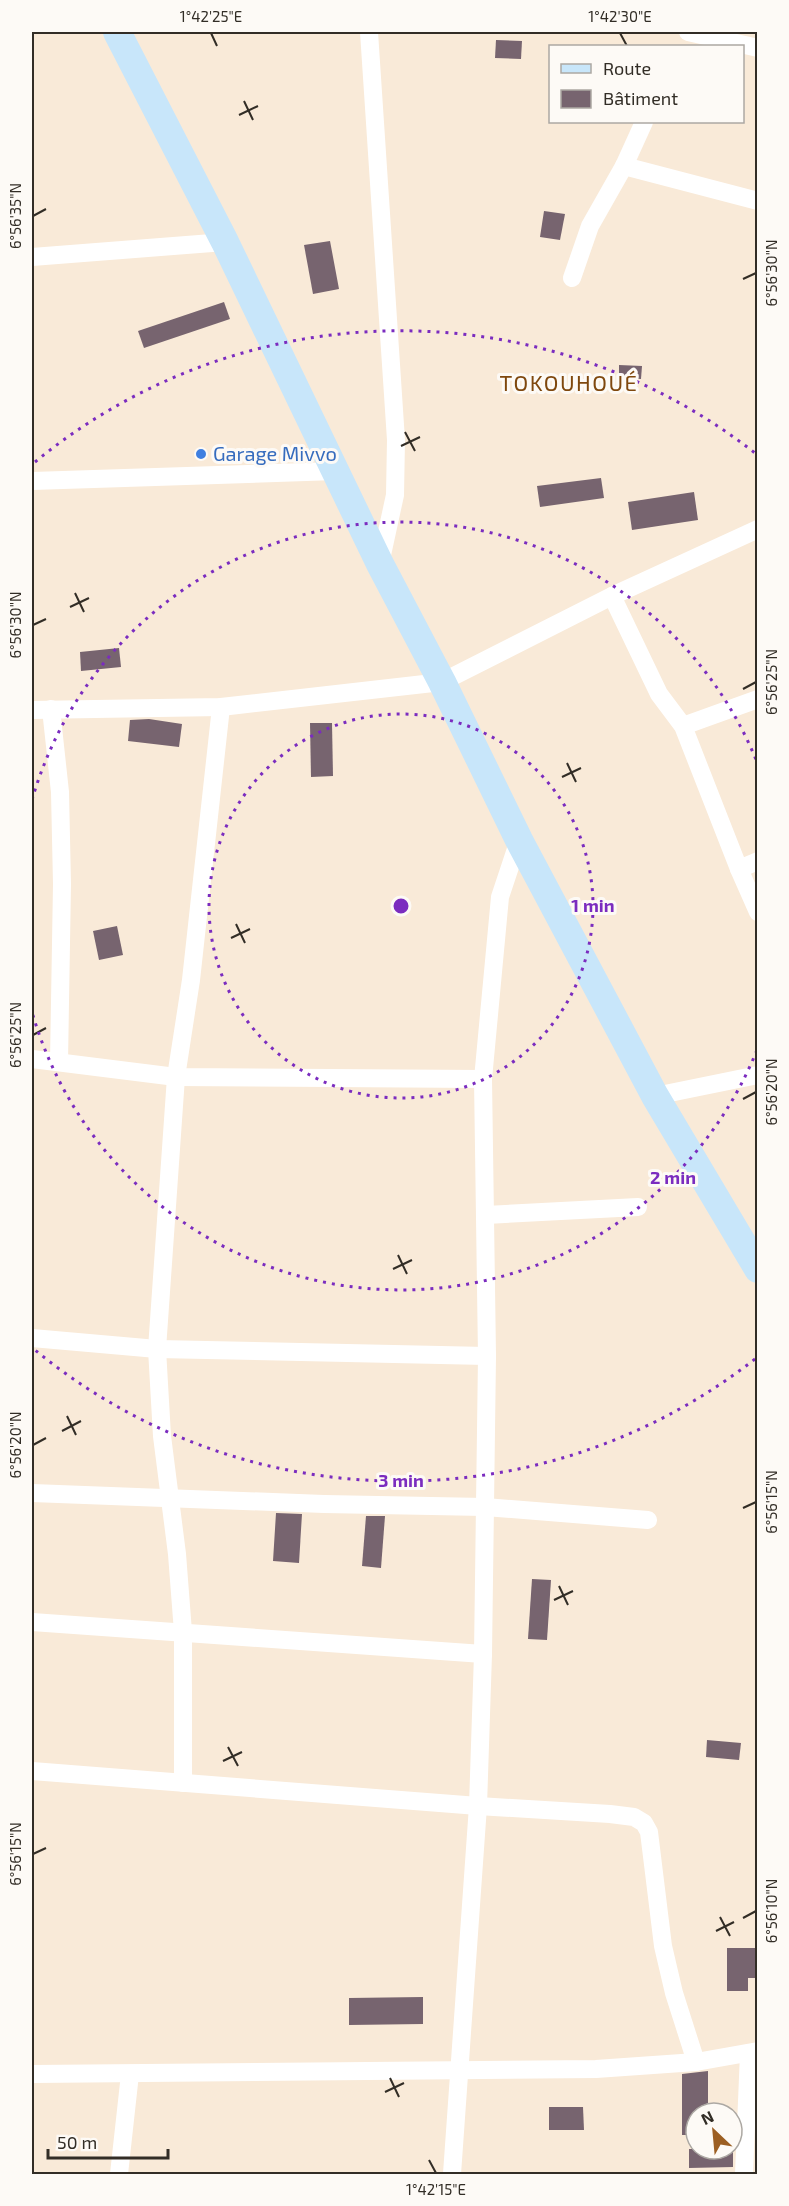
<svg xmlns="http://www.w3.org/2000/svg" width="789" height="2206" font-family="'Exo 2',sans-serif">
<rect width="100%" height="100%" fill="#f9ead8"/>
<g fill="#77646f">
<polygon points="496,40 522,41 521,59 495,58"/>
<polygon points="544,211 565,214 560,240 540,237"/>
<polygon points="330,241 339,289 313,294 304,245"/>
<polygon points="224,302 230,319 144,348 138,331"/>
<polygon points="619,365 642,366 641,379 619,378"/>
<polygon points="601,478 604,498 540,507 537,486"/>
<polygon points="694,492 698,520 632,530 628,502"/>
<polygon points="119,648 121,667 81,671 80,652"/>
<polygon points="149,719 182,724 179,747 128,741 130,720"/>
<polygon points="310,723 332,723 333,776 311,777"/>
<polygon points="117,926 123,955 99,960 93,931"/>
<polygon points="276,1513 302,1514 299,1563 273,1561"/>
<polygon points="366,1516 385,1516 381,1568 362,1566"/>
<polygon points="532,1579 551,1580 547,1640 528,1639"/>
<polygon points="707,1740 741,1743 739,1760 706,1757"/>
<polygon points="727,1948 758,1948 758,1978 748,1978 748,1991 727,1991"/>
<polygon points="423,1997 423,2024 349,2025 349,1998"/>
<polygon points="708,2071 708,2113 696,2113 696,2135 682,2135 682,2074"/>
<polygon points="549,2107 583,2107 584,2130 549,2130"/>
<polygon points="689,2149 733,2149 733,2167 689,2168"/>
</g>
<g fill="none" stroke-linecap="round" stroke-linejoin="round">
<g stroke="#fff" stroke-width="18">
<polyline points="369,32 396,440 395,495 380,564"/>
<polyline points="688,32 758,48"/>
<polyline points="624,166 758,201"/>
<polyline points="32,257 225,242"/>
<polyline points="572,278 590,226 624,166 644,122"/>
<polyline points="32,481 336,471"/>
<polyline points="612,596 659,694 683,726 739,869 758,912"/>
<polyline points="51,709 60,792 62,884 59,1062"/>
<polyline points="32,710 221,707 442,682 612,596 758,529"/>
<polyline points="683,726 758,699"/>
<polyline points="739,869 758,861"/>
<polyline points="32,1059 176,1077 483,1079"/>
<polyline points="655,1096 758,1075"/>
<polyline points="486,1215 638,1207"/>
<polyline points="32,1338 157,1349 487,1356"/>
<polyline points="32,1493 324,1504 485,1507 648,1520"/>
<polyline points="32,1622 483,1654"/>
<polyline points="32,1771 478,1806 610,1814 634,1817 644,1823 649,1832 663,1946 674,1993 696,2062"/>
<polyline points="183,1783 183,1632 177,1554 162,1436 157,1349 176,1077 191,980 221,707"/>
<polyline points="32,2074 596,2069 696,2062 758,2051"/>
<polyline points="119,2174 130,2074"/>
<polyline points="452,2174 478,1806 483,1654 487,1356 483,1079 500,897 519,840"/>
<polyline points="744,2174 749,2053"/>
</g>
<polyline stroke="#c8e6fa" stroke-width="28" points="117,32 225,242 380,564 442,682 519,840 655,1096 758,1269"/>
</g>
<path fill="none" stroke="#322d26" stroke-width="2" d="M211 33 217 46M620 33 627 46M244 101 253 120M239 115 258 106M33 216 46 209M743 279 756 273M405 432 415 451M401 446 420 437M75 593 84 612M70 607 89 598M33 625 46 619M743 689 756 682M567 763 576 782M562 777 581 768M236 924 245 943M231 938 250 929M33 1035 46 1028M743 1099 756 1092M398 1255 407 1274M393 1269 412 1260M67 1416 76 1435M62 1431 81 1421M33 1445 46 1438M743 1508 756 1502M559 1586 568 1605M554 1600 573 1591M228 1747 238 1766M223 1761 242 1752M33 1854 46 1848M720 1917 730 1936M743 1918 756 1911M716 1931 734 1922M390 2078 399 2097M385 2092 404 2083M429 2160 436 2173"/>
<g fill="none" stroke="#7b2cbf" stroke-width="3" stroke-dasharray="3 6">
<circle cx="401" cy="906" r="192"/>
<path d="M757 1050A384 384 0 0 1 32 1012M32 800A384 384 0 0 1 757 762"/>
<path d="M755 1359A575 575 0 0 1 35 1350M35 462A575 575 0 0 1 755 453"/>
</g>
<circle fill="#3f7fe0" stroke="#fdfaf6" stroke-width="2" cx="201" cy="454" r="6"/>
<g text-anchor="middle" stroke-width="6" stroke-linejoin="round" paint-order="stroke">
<g font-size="20" fill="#366cbe" stroke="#fdfaf6" text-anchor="start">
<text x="213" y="461">Garage Mivvo</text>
</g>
<g font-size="22" letter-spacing="1.5" fill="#7f480e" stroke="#fdfaf6">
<text x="569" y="391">TOKOUHOUÉ</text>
</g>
</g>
<circle cx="401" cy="906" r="9" fill="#7b2cbf" stroke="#fdfaf6" stroke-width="3"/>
<g font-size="18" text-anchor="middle" font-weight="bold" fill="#7b2cbf" stroke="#fdfaf6" stroke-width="6" stroke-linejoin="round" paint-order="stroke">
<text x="593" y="912">1 min</text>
<text x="673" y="1184">2 min</text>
<text x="401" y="1487">3 min</text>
</g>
<rect width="789" height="2206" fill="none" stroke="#fdfaf6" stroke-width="66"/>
<rect x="549" y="45" width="195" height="78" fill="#fdfaf6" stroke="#aca8a3" stroke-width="1.5"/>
<rect x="561" y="64" width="30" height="9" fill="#c8e6fa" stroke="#aca8a3" stroke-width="1.5"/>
<text x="603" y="75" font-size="18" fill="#322d26">Route</text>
<rect x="561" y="90" width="30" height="18" fill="#77646f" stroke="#aca8a3" stroke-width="1.5"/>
<text x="603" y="105" font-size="18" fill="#322d26">Bâtiment</text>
<g transform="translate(714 2131) rotate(334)"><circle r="28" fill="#fdfaf6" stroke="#aca8a3" stroke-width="1.5"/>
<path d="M0-4.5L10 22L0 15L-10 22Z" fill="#9c5f23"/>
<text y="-9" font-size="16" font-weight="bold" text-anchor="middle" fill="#322d26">N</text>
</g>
<path d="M48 2149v9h120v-9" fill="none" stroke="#322d26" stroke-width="3"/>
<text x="57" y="2149" font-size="18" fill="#322d26" stroke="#fdfaf6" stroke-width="4.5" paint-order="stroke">50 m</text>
<rect x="33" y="33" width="723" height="2140" fill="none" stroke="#322d26" stroke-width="2"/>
<g font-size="15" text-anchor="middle" fill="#322d26">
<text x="211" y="22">1°42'25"E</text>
<text x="620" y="22">1°42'30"E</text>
<text transform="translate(16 216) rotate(-90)" y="5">6°56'35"N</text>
<text transform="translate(772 273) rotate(-90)" y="5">6°56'30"N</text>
<text transform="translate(16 625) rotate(-90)" y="5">6°56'30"N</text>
<text transform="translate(772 682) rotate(-90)" y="5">6°56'25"N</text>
<text transform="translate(16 1035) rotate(-90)" y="5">6°56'25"N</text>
<text transform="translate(772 1092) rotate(-90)" y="5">6°56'20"N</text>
<text transform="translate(16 1445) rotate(-90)" y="5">6°56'20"N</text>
<text transform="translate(772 1502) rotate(-90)" y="5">6°56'15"N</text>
<text transform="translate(16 1854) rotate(-90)" y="5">6°56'15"N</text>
<text transform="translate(772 1911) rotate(-90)" y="5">6°56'10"N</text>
<text x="436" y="2195">1°42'15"E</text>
</g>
</svg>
